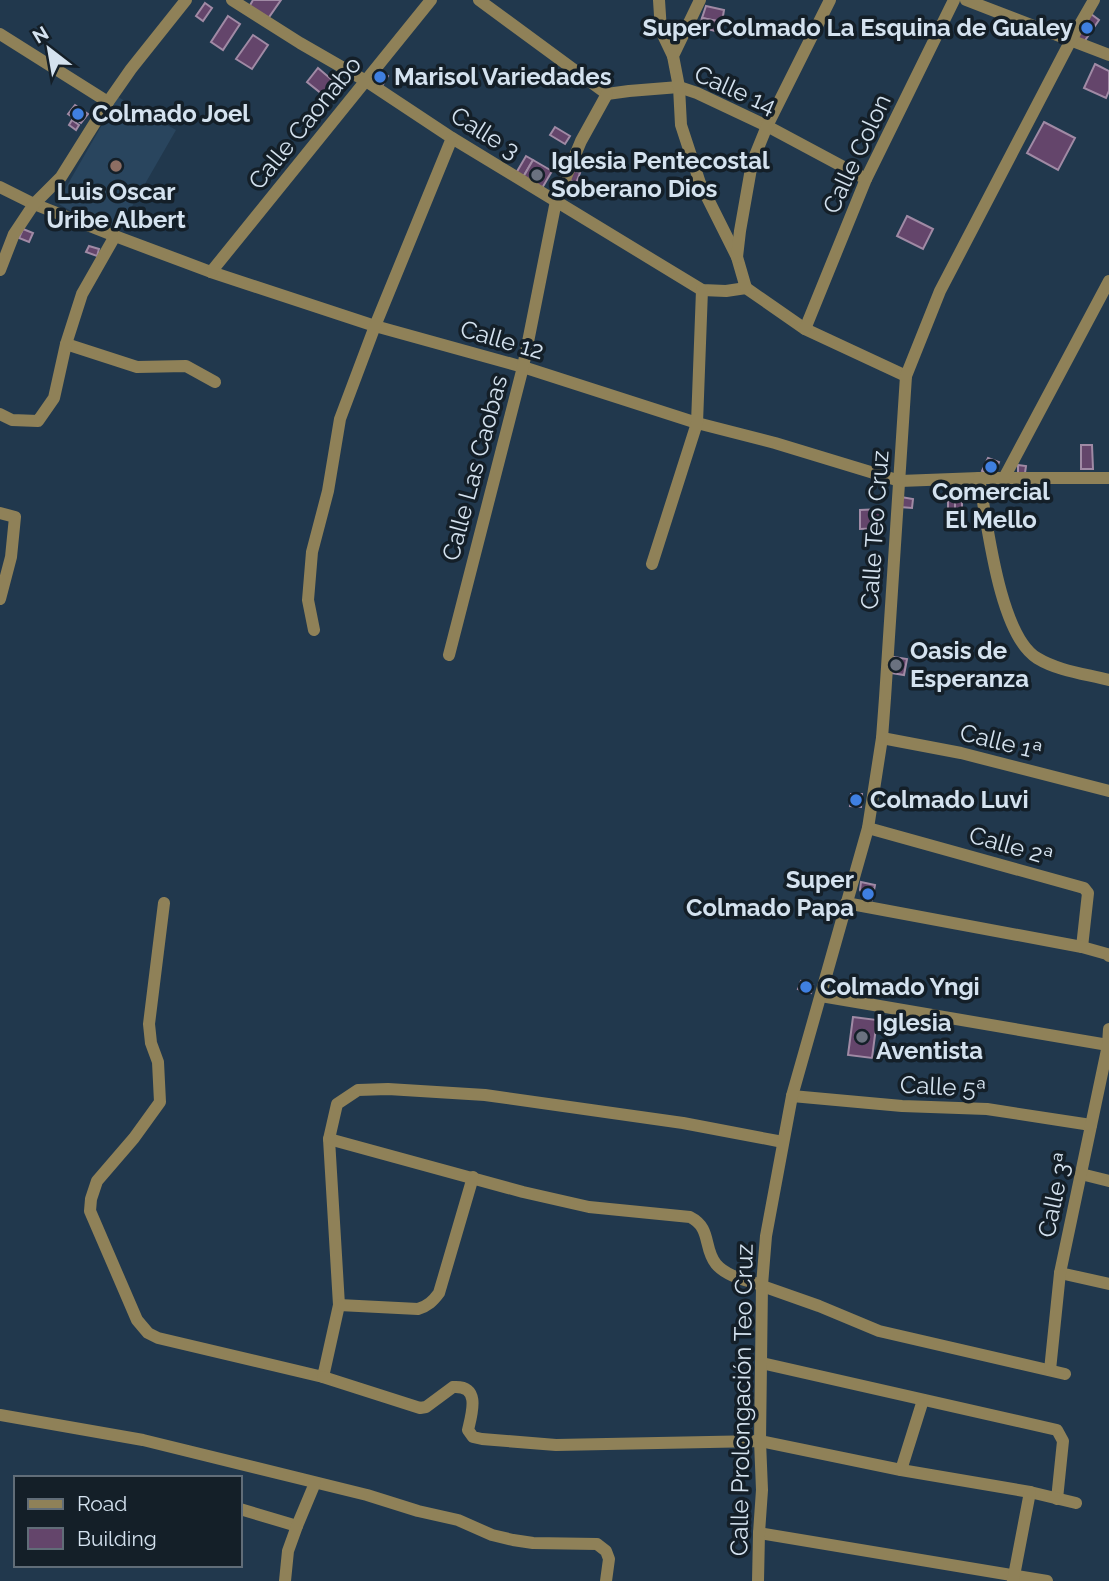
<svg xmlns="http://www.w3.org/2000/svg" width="1109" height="1581" font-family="Raleway,sans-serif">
<rect width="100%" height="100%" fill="#21384d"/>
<polygon fill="#29455e" points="118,97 176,130 115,236 57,203"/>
<g fill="#64456b" stroke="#a08aa5" stroke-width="2">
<polygon points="253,0 281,0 267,20 249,7"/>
<polygon points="205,3 212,8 203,21 196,16"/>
<polygon points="706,6 724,10 722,22 702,18"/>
<polygon points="1091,14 1099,20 1084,42 1076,37"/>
<polygon points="228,16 240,24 223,50 211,42"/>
<polygon points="702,18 722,22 719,32 700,27"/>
<polygon points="253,35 268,45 252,69 236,59"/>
<polygon points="1095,64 1109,71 1109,91 1106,98 1084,88"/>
<polygon points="318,68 338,85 327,98 307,82"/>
<polygon points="378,69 388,76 382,86 371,79"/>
<polygon points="75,105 88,114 81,123 68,114"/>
<polygon points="72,120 79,125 76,130 69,125"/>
<polygon points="1044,122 1075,138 1058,170 1027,153"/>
<polygon points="555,127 570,136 565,144 550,135"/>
<polygon points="526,156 533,160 522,179 515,175"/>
<polygon points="533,160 552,171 541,190 522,179"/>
<polygon points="570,168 580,173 576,183 565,178"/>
<polygon points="907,216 933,229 923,249 897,236"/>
<polygon points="23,229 33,233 29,242 19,238"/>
<polygon points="89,246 99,249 97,256 86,252"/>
<polygon points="1081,445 1092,445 1093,469 1081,469"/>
<polygon points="988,458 999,462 994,476 982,471"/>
<polygon points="1018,465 1026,466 1025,473 1018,473"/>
<polygon points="948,496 955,496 955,513 948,512"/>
<polygon points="955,496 962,496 962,512 955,513"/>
<polygon points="901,497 913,499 912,508 900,507"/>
<polygon points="882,509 883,528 860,529 860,510"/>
<polygon points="887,656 907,659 904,675 885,672"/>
<polygon points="851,794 862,794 861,807 850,806"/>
<polygon points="861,882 875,885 872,900 866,899 860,890"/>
<polygon points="801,981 813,985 811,993 798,989"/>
<polygon points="853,1017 877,1020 872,1058 848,1055"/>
</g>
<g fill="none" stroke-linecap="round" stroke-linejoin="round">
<g stroke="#8f8158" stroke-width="12">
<polyline points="232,0 300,43 366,81 452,138 702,290 726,291 746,288 805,329 906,376"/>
<polyline points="479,0 607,94 629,91 679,87 697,93 767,126 866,179"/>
<polyline points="659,0 661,31 673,56"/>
<polyline points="700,0 673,56 679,87 681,125 700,183 737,257 746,288"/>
<polyline points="966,0 1109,55"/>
<polyline points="0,34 108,102"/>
<polyline points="0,187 34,204 115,236 211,272 375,326 523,367 697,423 775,443 900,481 979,478 1109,478"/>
<polyline points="737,257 740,231 752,163 767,126 830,0"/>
<polyline points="0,270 14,234 34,204 61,177 108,102 131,69 186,0"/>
<polyline points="211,272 431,0"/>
<polyline points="805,329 866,179 954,0"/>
<polyline points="66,344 137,367 186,366 215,382"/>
<polyline points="0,414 12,420 38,421 54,398 66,344 82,294 115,236"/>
<path d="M979 478C987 521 999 635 1037 658 1058 671 1086 674 1109 680"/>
<polyline points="1004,478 1109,281"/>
<polyline points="0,513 15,517 11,557 0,599"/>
<polyline points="652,564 697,423 702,290"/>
<polyline points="314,630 308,600 312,552 328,491 340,419 375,326 452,138"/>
<polyline points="449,655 523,367 556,201 581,141 607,94"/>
<polyline points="882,738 961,753 1109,791"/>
<polyline points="868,828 1084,888 1088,893 1082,947"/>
<polyline points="164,903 149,1024 151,1043 158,1062 160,1102 134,1138 97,1181 91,1199 90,1211 137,1320 148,1333 158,1338 323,1377 339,1305 329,1139 337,1104 358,1090 388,1089 485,1095 683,1123 783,1142"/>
<polyline points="846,903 1082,947 1107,954 1109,956"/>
<polyline points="821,996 1108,1045"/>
<polyline points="792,1096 902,1106 987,1109 1091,1125"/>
<path d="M329 1139 523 1192 589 1207 690 1217C712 1228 703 1248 716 1264 727 1277 747 1280 762 1285"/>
<polyline points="1081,1174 1109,1181"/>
<polyline points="1060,1273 1109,1284"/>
<polyline points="762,1286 819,1306 879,1331 1065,1374"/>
<path d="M339 1305 418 1309C428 1306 433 1301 439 1293L473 1177"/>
<polyline points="762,1363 1057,1430 1063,1441 1057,1499"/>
<polyline points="1050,1370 1060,1273 1108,1045 1109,1029"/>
<path d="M323 1377 420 1408 426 1407 453 1387C481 1385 472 1413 468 1430L473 1437 482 1439 556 1445 760 1441 901 1470 1030 1492 1076 1503"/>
<polyline points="0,1415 143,1440 367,1495 418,1511 458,1520 492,1535 513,1540 533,1543 597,1544 606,1551 609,1559 606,1581"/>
<polyline points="901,1470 923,1400"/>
<polyline points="240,1509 297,1526"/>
<polyline points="759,1533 1047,1581"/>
<polyline points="285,1581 288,1551 297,1526 315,1483"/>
<polyline points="758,1581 759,1533 762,1490 760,1441 762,1285 766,1236 792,1096 868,828 882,738 885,698 906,376 940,291 1071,40 1094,0"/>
<polyline points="1013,1581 1030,1492"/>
</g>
</g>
<g fill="#3f7fe0" stroke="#141f28" stroke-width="2.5">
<circle cx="1087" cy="28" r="7"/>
<circle cx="380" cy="77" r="7"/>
<circle cx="78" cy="114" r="7"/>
<circle cx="991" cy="467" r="7"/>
<circle cx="856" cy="800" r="7"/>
<circle cx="868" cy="894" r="7"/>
<circle cx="806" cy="987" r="7"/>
</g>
<circle fill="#8d6e63" stroke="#141f28" stroke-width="2.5" cx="116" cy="166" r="7"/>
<g fill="#6b7280" stroke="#141f28" stroke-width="2.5">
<circle cx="537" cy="175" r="7"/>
<circle cx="896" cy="665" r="7"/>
<circle cx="862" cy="1037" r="7"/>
</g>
<g text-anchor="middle" stroke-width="7" stroke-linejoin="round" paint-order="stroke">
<g font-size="24" font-weight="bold" fill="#d4e2ef" stroke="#141f28" text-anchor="start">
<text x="1073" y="36" text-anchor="end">Super Colmado La Esquina de Gualey</text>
<text x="394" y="85">Marisol Variedades</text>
<text x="92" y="122">Colmado Joel</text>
<text x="551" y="169">Iglesia Pentecostal<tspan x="551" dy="28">Soberano Dios</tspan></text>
<text x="116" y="200" text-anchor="middle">Luis Oscar<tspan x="116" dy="28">Uribe Albert</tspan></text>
<text x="991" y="500" text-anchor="middle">Comercial<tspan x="991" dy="28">El Mello</tspan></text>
<text x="910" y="659">Oasis de<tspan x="910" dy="28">Esperanza</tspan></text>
<text x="870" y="808">Colmado Luvi</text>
<text x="854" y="888" text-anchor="end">Super<tspan x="854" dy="28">Colmado Papa</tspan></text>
<text x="820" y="995">Colmado Yngi</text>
<text x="876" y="1031">Iglesia<tspan x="876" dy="28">Aventista</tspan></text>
</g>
<g font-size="24" fill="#d4e2ef" stroke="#141f28">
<text transform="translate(735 90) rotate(24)" y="8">Calle 14</text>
<text transform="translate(305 123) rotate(-51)" y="8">Calle Caonabo</text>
<text transform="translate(485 133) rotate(32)" y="8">Calle 3</text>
<text transform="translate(857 154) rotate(-65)" y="8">Calle Colon</text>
<text transform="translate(502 340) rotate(16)" y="8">Calle 12</text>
<text transform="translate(475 468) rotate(-75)" y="8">Calle Las Caobas</text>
<text transform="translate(875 530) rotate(-86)" y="8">Calle Teo Cruz</text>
<text transform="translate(1001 742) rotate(14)" y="8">Calle 1ª</text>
<text transform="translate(1011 846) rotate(16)" y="8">Calle 2ª</text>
<text transform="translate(943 1087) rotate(3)" y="8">Calle 5ª</text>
<text transform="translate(1055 1195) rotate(-78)" y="8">Calle 3ª</text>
<text transform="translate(742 1400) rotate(-89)" y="8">Calle Prolongación Teo Cruz</text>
</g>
</g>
<rect x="14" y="1476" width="228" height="91" fill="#141f28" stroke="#616d78" stroke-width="2"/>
<rect x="28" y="1499" width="35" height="10" fill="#8f8158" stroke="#616d78" stroke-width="2"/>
<text x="77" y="1511" font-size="21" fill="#d4e2ef">Road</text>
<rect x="28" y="1528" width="35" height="21" fill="#64456b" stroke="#616d78" stroke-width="2"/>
<text x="77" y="1546" font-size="21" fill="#d4e2ef">Building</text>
<g transform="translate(49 49) rotate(329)" stroke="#141f28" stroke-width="5" paint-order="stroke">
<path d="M0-5L12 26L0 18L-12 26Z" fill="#d4e2ef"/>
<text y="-10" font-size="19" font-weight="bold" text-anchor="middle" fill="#d4e2ef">N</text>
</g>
</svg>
